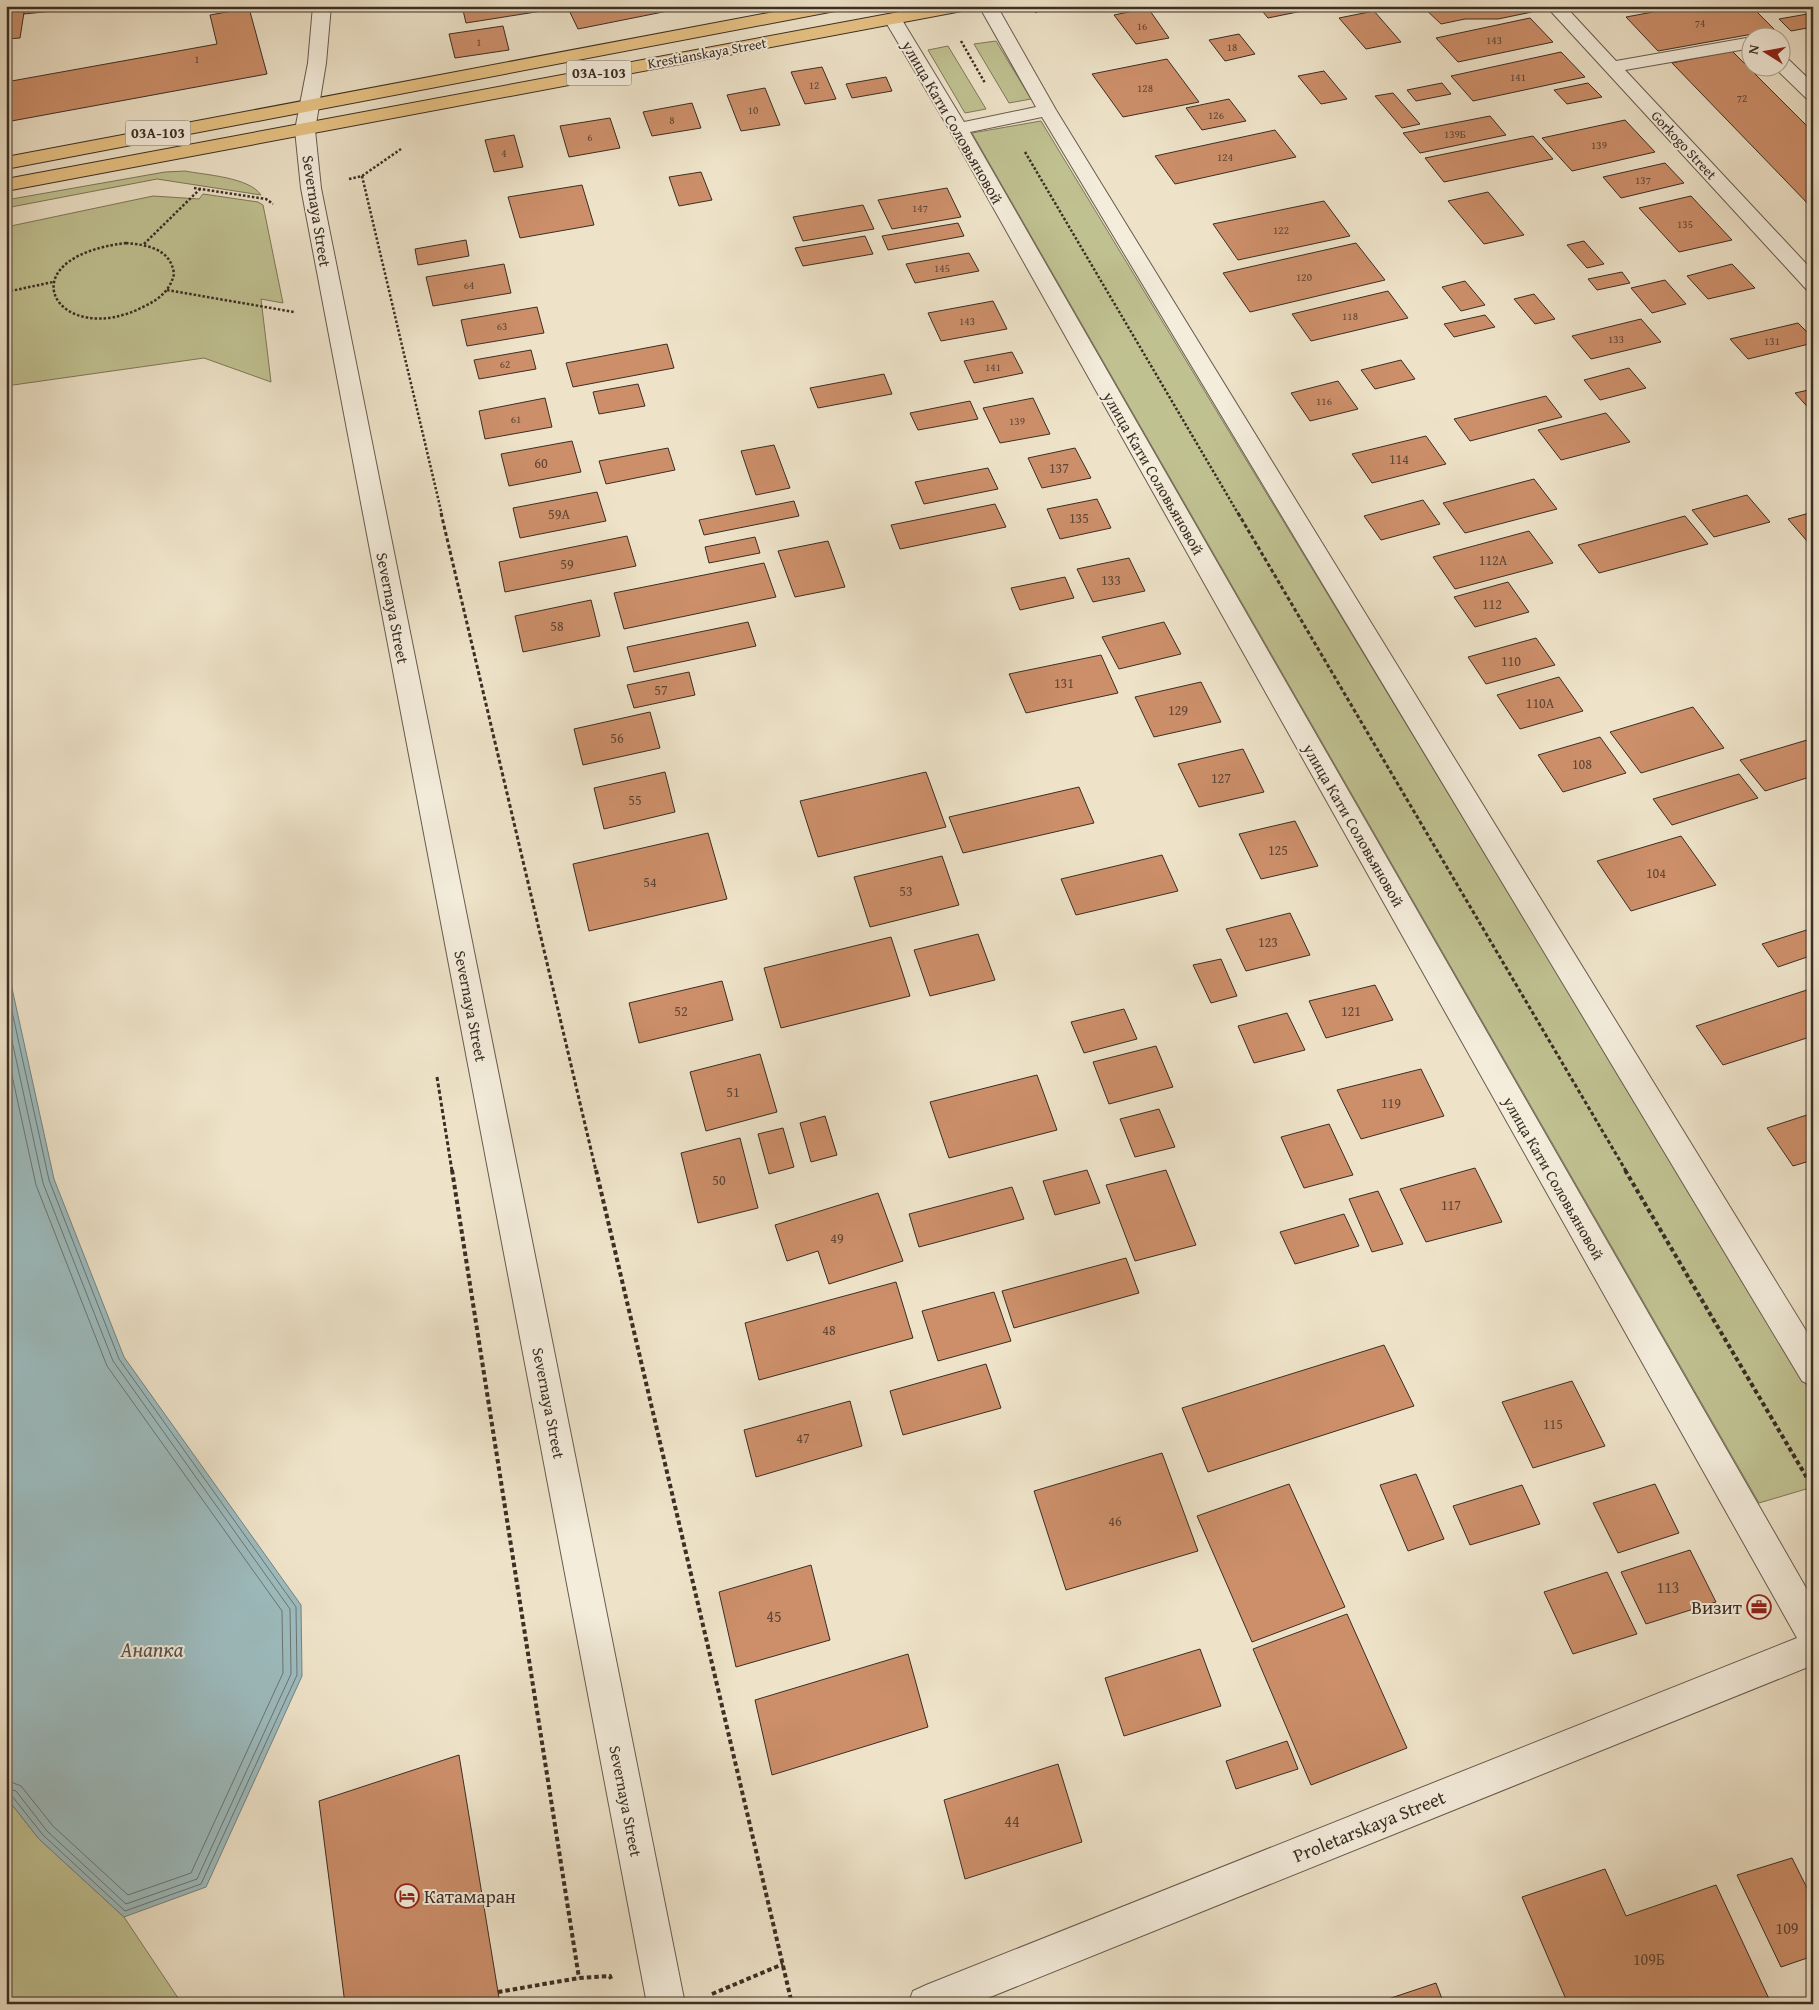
<svg xmlns="http://www.w3.org/2000/svg" width="1819" height="2010" font-family="'Gentium Book Plus',serif">
<rect width="100%" height="100%" fill="#eee3c9"/>
<filter id="stains"><feTurbulence type="fractalNoise" baseFrequency=".004" numOctaves="4"/><feColorMatrix values="0 0 0 0 .2 0 0 0 0 .09 0 0 0 0 .02 0 0 0 .5 -.17"/></filter>
<radialGradient id="worn" r=".72"><stop offset=".6" stop-color="#630" stop-opacity="0"/><stop offset="1" stop-color="#630" stop-opacity=".3"/></radialGradient>
<g fill="#c0c191" stroke="#7e785b">
<polygon points="996,41 1031,99 1009,103 974,44"/>
<polygon points="948,46 986,109 965,113 928,50"/>
<polygon points="1041,121 1813,1396 1813,1487 1759,1503 972,133"/>
<path d="M185 171C205 175 249 177 261 195L157 179 6 208V200L165 172Z"/>
<polygon points="203,194 258,202 263,205 283,303 261,299 271,382 204,358 6,386 6,227 153,196 199,199"/>
<polygon points="6,1797 39,1839 124,1917 182,2004 6,2004"/>
</g>
<polygon fill="#9dbcbf" stroke="#768381" points="6,961 54,1179 124,1357 301,1605 302,1676 206,1887 124,1917 39,1839 6,1797"/>
<g fill="none" stroke-linecap="round" stroke-linejoin="round">
<g stroke="#6c7572" stroke-width="1">
<polyline points="6,984 49,1180 119,1359 296,1607 297,1675 201,1884 125,1911 43,1835 12,1796 6,1794"/>
<polyline points="6,1013 43,1183 113,1361 290,1609 291,1674 197,1879 126,1904 47,1831 16,1791 6,1788"/>
<polyline points="6,1048 36,1185 107,1366 282,1611 283,1673 191,1873 128,1895 53,1826 21,1786 6,1780"/>
</g>
</g>
<g fill="#cc8f6a" stroke="#3b2e25">
<polygon points="6,6 25,6 20,38 6,39"/>
<polygon points="25,6 103,6 24,14"/>
<polygon points="462,6 541,6 542,11 466,23"/>
<polygon points="567,6 693,6 578,29"/>
<polygon points="1258,6 1316,6 1317,8 1268,18"/>
<polygon points="1422,6 1527,6 1532,12 1498,19 1465,19 1441,24"/>
<polygon points="1686,6 1751,6 1775,30 1658,51 1626,17"/>
<polygon points="249,8 267,74 6,122 6,82 217,44 210,15"/>
<polygon points="1148,8 1169,38 1136,44 1114,15"/>
<polygon points="1374,11 1401,42 1366,49 1339,18"/>
<polygon points="1813,13 1813,27 1791,31 1779,19"/>
<polygon points="1530,18 1553,42 1458,62 1436,38"/>
<polygon points="503,26 509,50 455,58 449,34"/>
<polygon points="1239,34 1255,54 1225,61 1209,40"/>
<polygon points="1732,51 1813,132 1813,209 1672,63"/>
<polygon points="1561,52 1585,77 1473,101 1451,76"/>
<polygon points="1167,59 1199,102 1123,117 1092,74"/>
<polygon points="822,67 836,99 805,104 791,72"/>
<polygon points="1324,71 1347,99 1321,104 1298,76"/>
<polygon points="886,77 892,91 852,98 846,84"/>
<polygon points="1442,83 1451,94 1416,101 1407,90"/>
<polygon points="1588,83 1602,97 1567,104 1554,90"/>
<polygon points="765,88 780,125 741,131 727,95"/>
<polygon points="1393,93 1420,124 1402,128 1375,96"/>
<polygon points="1229,99 1246,121 1202,130 1186,108"/>
<polygon points="692,103 701,128 652,136 643,112"/>
<polygon points="1490,116 1506,135 1420,153 1403,133"/>
<polygon points="610,118 620,148 569,157 560,126"/>
<polygon points="1625,120 1655,152 1572,171 1542,138"/>
<polygon points="1275,130 1296,157 1175,184 1155,156"/>
<polygon points="514,135 523,167 494,172 485,140"/>
<polygon points="1533,136 1553,159 1444,182 1425,158"/>
<polygon points="1665,163 1684,183 1621,198 1603,177"/>
<polygon points="701,172 712,200 679,206 669,177"/>
<polygon points="582,185 594,225 520,238 508,197"/>
<polygon points="947,188 961,217 892,229 878,200"/>
<polygon points="1488,192 1524,235 1484,244 1448,201"/>
<polygon points="1691,196 1732,240 1679,252 1639,208"/>
<polygon points="1324,201 1350,236 1238,260 1213,224"/>
<polygon points="863,205 874,229 803,241 793,217"/>
<polygon points="958,223 964,236 888,250 882,236"/>
<polygon points="865,236 873,254 803,266 795,248"/>
<polygon points="466,240 469,256 418,265 415,249"/>
<polygon points="1584,241 1604,264 1587,268 1567,245"/>
<polygon points="1356,243 1385,280 1250,312 1223,273"/>
<polygon points="969,253 979,271 915,283 906,264"/>
<polygon points="504,264 511,293 433,306 426,277"/>
<polygon points="1732,264 1755,288 1708,299 1687,276"/>
<polygon points="1622,272 1630,283 1597,290 1588,279"/>
<polygon points="1665,280 1686,304 1652,313 1631,288"/>
<polygon points="1465,281 1485,305 1461,311 1442,287"/>
<polygon points="1388,291 1408,318 1311,341 1292,314"/>
<polygon points="1534,294 1555,319 1535,324 1514,299"/>
<polygon points="993,301 1007,329 941,341 928,313"/>
<polygon points="537,307 544,333 467,346 461,320"/>
<polygon points="1485,315 1495,327 1454,337 1444,324"/>
<polygon points="1641,319 1661,342 1591,359 1572,336"/>
<polygon points="1798,323 1813,338 1813,343 1748,359 1730,339"/>
<polygon points="667,344 674,368 573,387 566,363"/>
<polygon points="531,350 536,369 479,379 474,360"/>
<polygon points="1012,352 1023,373 974,383 964,361"/>
<polygon points="1401,360 1415,379 1375,389 1361,370"/>
<polygon points="1629,368 1646,388 1600,400 1584,380"/>
<polygon points="884,374 892,394 818,408 810,388"/>
<polygon points="1338,381 1358,409 1310,421 1291,393"/>
<polygon points="638,384 645,406 599,414 593,392"/>
<polygon points="1813,389 1813,413 1795,393"/>
<polygon points="1546,396 1562,417 1470,441 1454,419"/>
<polygon points="545,398 552,427 485,439 479,411"/>
<polygon points="1033,398 1050,434 1000,443 983,408"/>
<polygon points="970,401 978,419 918,430 910,413"/>
<polygon points="1606,413 1630,442 1561,460 1538,430"/>
<polygon points="1426,436 1446,464 1372,483 1352,454"/>
<polygon points="572,441 581,472 509,486 501,454"/>
<polygon points="774,445 790,488 756,495 741,451"/>
<polygon points="668,448 675,470 606,484 599,461"/>
<polygon points="1075,448 1091,478 1042,488 1028,458"/>
<polygon points="988,468 998,489 924,504 915,482"/>
<polygon points="1534,479 1557,509 1465,533 1443,503"/>
<polygon points="597,492 606,521 520,538 513,508"/>
<polygon points="1747,495 1770,522 1714,537 1692,510"/>
<polygon points="1097,499 1111,528 1060,539 1047,509"/>
<polygon points="1423,500 1440,524 1381,540 1364,516"/>
<polygon points="794,501 799,516 704,535 699,520"/>
<polygon points="995,504 1006,527 900,549 891,525"/>
<polygon points="1813,512 1813,548 1788,519"/>
<polygon points="1685,516 1708,544 1599,573 1578,545"/>
<polygon points="1529,531 1553,563 1455,589 1433,557"/>
<polygon points="627,536 636,566 505,592 499,562"/>
<polygon points="755,537 760,553 709,563 705,547"/>
<polygon points="828,541 845,587 795,597 778,551"/>
<polygon points="1129,558 1145,591 1093,602 1077,569"/>
<polygon points="764,563 776,597 624,629 614,593"/>
<polygon points="1065,577 1074,598 1020,610 1011,588"/>
<polygon points="1508,582 1529,612 1475,627 1454,597"/>
<polygon points="591,600 600,636 523,652 515,616"/>
<polygon points="748,622 756,646 634,672 627,647"/>
<polygon points="1164,622 1181,654 1119,669 1102,637"/>
<polygon points="1536,638 1555,665 1486,684 1468,657"/>
<polygon points="1101,655 1118,693 1026,713 1009,674"/>
<polygon points="689,672 695,695 634,708 627,685"/>
<polygon points="1559,677 1583,711 1520,729 1497,695"/>
<polygon points="1201,682 1221,722 1154,737 1135,697"/>
<polygon points="1693,707 1724,748 1641,773 1610,732"/>
<polygon points="650,712 660,748 583,765 574,729"/>
<polygon points="1600,737 1626,773 1563,792 1538,755"/>
<polygon points="1807,740 1813,747 1813,776 1765,791 1740,760"/>
<polygon points="1243,749 1264,792 1199,807 1178,764"/>
<polygon points="665,772 675,812 604,829 594,788"/>
<polygon points="926,772 946,827 818,857 800,801"/>
<polygon points="1739,774 1758,798 1672,825 1653,799"/>
<polygon points="1079,787 1094,823 963,853 949,817"/>
<polygon points="1295,821 1318,866 1261,879 1239,834"/>
<polygon points="708,833 727,899 589,931 573,864"/>
<polygon points="1681,836 1716,885 1631,911 1597,861"/>
<polygon points="1162,855 1178,891 1076,915 1061,879"/>
<polygon points="942,856 959,905 870,927 854,877"/>
<polygon points="1290,913 1310,955 1246,971 1226,929"/>
<polygon points="1813,928 1813,955 1778,967 1762,944"/>
<polygon points="978,934 995,980 930,996 914,950"/>
<polygon points="891,937 910,996 781,1028 764,968"/>
<polygon points="1221,959 1237,996 1211,1003 1193,965"/>
<polygon points="722,981 733,1020 639,1043 629,1003"/>
<polygon points="1375,985 1393,1020 1326,1038 1309,1001"/>
<polygon points="1813,988 1813,1036 1723,1065 1696,1026"/>
<polygon points="1124,1009 1137,1039 1084,1053 1071,1022"/>
<polygon points="1287,1013 1305,1050 1254,1063 1238,1026"/>
<polygon points="1156,1046 1173,1087 1109,1104 1093,1062"/>
<polygon points="760,1054 777,1112 706,1131 690,1072"/>
<polygon points="1421,1069 1444,1116 1361,1139 1337,1090"/>
<polygon points="1037,1075 1057,1130 949,1158 930,1102"/>
<polygon points="1159,1109 1175,1147 1135,1157 1120,1119"/>
<polygon points="1813,1113 1813,1160 1793,1166 1767,1128"/>
<polygon points="825,1116 837,1155 811,1162 800,1123"/>
<polygon points="1329,1124 1353,1175 1304,1188 1281,1137"/>
<polygon points="783,1128 794,1167 769,1174 758,1134"/>
<polygon points="740,1138 758,1208 698,1223 681,1153"/>
<polygon points="1475,1168 1502,1222 1426,1242 1400,1189"/>
<polygon points="1087,1170 1100,1203 1055,1215 1043,1181"/>
<polygon points="1166,1170 1196,1245 1135,1261 1106,1185"/>
<polygon points="1012,1187 1024,1219 919,1247 909,1214"/>
<polygon points="1378,1191 1403,1244 1372,1252 1349,1199"/>
<polygon points="878,1193 903,1261 829,1284 818,1251 787,1261 775,1225"/>
<polygon points="1344,1214 1359,1246 1295,1264 1280,1232"/>
<polygon points="1126,1258 1139,1293 1014,1328 1002,1291"/>
<polygon points="896,1282 913,1338 759,1380 745,1323"/>
<polygon points="994,1292 1011,1341 938,1361 922,1311"/>
<polygon points="1384,1345 1414,1406 1208,1472 1182,1408"/>
<polygon points="986,1364 1001,1408 903,1435 890,1391"/>
<polygon points="1572,1381 1605,1446 1533,1468 1502,1402"/>
<polygon points="850,1401 862,1446 756,1477 744,1430"/>
<polygon points="1162,1453 1198,1551 1066,1590 1034,1491"/>
<polygon points="1416,1474 1444,1539 1408,1551 1380,1485"/>
<polygon points="1289,1484 1345,1607 1252,1642 1197,1516"/>
<polygon points="1655,1484 1679,1533 1618,1553 1593,1503"/>
<polygon points="1522,1485 1540,1524 1470,1545 1453,1506"/>
<polygon points="1690,1550 1716,1602 1646,1624 1621,1572"/>
<polygon points="811,1565 830,1640 736,1667 719,1592"/>
<polygon points="1607,1572 1637,1634 1573,1654 1544,1592"/>
<polygon points="1347,1614 1407,1748 1311,1785 1253,1649"/>
<polygon points="1200,1649 1221,1706 1124,1736 1105,1678"/>
<polygon points="908,1654 928,1727 772,1775 755,1700"/>
<polygon points="1287,1741 1298,1769 1236,1789 1226,1761"/>
<polygon points="459,1755 500,2004 345,2004 319,1801"/>
<polygon points="1058,1764 1082,1842 965,1879 944,1800"/>
<polygon points="1792,1858 1813,1900 1813,1956 1781,1967 1737,1875"/>
<polygon points="1605,1869 1626,1916 1716,1885 1770,2001 1764,2004 1568,2004 1522,1897"/>
<polygon points="1436,1983 1444,2004 1373,2004"/>
</g>
<g fill="none" stroke-linecap="round" stroke-linejoin="round">
<g stroke="#685b4e" stroke-width="2">
<g id="minor">
<polygon points="313,6 331,6 326,63 315,130 321,188 685,2004 647,2004 301,188 295,130 308,63"/>
<polygon points="979,6 997,6 1056,110 1813,1342 1813,1386 1802,1381 1042,117 970,132 1813,1600 1813,1665 973,2004 908,2004 913,1991 926,1985 1797,1638 949,129 884,19 887,15 899,15 964,122 1036,107"/>
<polygon points="1546,6 1565,6 1616,61 1752,37 1756,38 1752,38 1752,48 1625,70 1813,271 1813,290 1806,289"/>
<polygon points="1782,58 1789,60 1813,83 1813,100 1806,98 1775,68 1782,68"/>
</g>
</g>
<g stroke="#3b2e25" stroke-width="2">
<g id="major">
<polygon points="805,6 844,6 841,10 835,11 6,169 6,157"/>
<polygon points="931,6 971,6 968,10 962,11 6,191 6,179"/>
</g>
</g>
<g stroke="#3b2e25" stroke-width="2.5" stroke-dasharray="2.5 2" stroke-linecap="butt">
<polyline points="1035,12 1066,6"/>
<polyline points="961,41 985,83"/>
<polyline points="1025,152 1239,515"/>
<polyline points="362,176 442,515"/>
<polyline points="349,179 362,176 401,149"/>
<polyline points="194,188 266,199 273,204"/>
<path d="M126 243C148 245 171 249 174 274 170 291 159 299 145 306 58 352 1 258 126 243Z"/>
<polyline points="144,244 200,189"/>
<polyline points="167,290 294,312"/>
<polyline points="6,292 53,282"/>
</g>
<g stroke="#3b2e25" stroke-width="3" stroke-dasharray="4 2.5" stroke-linecap="butt">
<polyline points="441,513 596,1171"/>
<polyline points="1238,513 1626,1171"/>
<polyline points="437,1077 452,1171"/>
</g>
<g stroke="#3b2e25" stroke-width="4" stroke-dasharray="4.5 3" stroke-linecap="butt">
<polyline points="452,1170 579,1978"/>
<polyline points="596,1170 792,2004"/>
<polyline points="1625,1170 1813,1488"/>
<polyline points="498,1992 579,1978 610,1976 611,1979"/>
<polyline points="712,1994 783,1964"/>
</g>
<use href="#minor" fill="#f4eddc" fill-rule="evenodd"/>
<use href="#major" fill="#e7c284" fill-rule="evenodd"/>
</g>
<defs>
<g id="office-ring" transform="scale(1.25)"><circle r="9.5" fill="#f4eddc" stroke="#8f2418" stroke-width="1.5"/><path d="M-6-3h4V-5.5h4V-3h4V5H-6ZM-1-4.5V-3h2v-1.5ZM-6 0V1H6V0Z" fill="#8f2418"/></g>
<g id="hotel-ring" transform="scale(1.25)"><circle r="9.5" fill="#f4eddc" stroke="#8f2418" stroke-width="1.5"/><path d="M-6-4.5h1.5V1H6V5H4.5V3h-9V5H-6ZM-4 0a1.8 1.8 0 1 1 3.6 0ZM.5 0V-2.5h3Q6-2.5 6 0Z" fill="#8f2418"/></g>
</defs>
<g fill-rule="evenodd">
<use href="#office-ring" x="1759" y="1607"/>
<use href="#hotel-ring" x="407" y="1896"/>
</g>
<g text-anchor="middle" stroke-width="4" stroke-linejoin="round" paint-order="stroke">
<g font-size="11" fill="#5f4636">
<text x="1700" y="27">74</text>
<text x="1142" y="30">16</text>
<text x="1494" y="44">143</text>
<text x="479" y="46">1</text>
<text x="1232" y="51">18</text>
<text x="197" y="63">1</text>
<text x="1518" y="81">141</text>
<text x="814" y="89">12</text>
<text x="1145" y="92">128</text>
<text x="1742" y="102">72</text>
<text x="753" y="114">10</text>
<text x="1216" y="119">126</text>
<text x="672" y="124">8</text>
<text x="1455" y="138">139Б</text>
<text x="590" y="141">6</text>
<text x="1599" y="149">139</text>
<text x="504" y="157">4</text>
<text x="1225" y="161">124</text>
<text x="1643" y="184">137</text>
<text x="920" y="212">147</text>
<text x="1685" y="228">135</text>
<text x="1281" y="234">122</text>
<text x="942" y="272">145</text>
<text x="1304" y="281">120</text>
<text x="469" y="289">64</text>
<text x="1350" y="320">118</text>
<text x="967" y="325">143</text>
<text x="502" y="330">63</text>
<text x="1616" y="343">133</text>
<text x="1772" y="345">131</text>
<text x="505" y="368">62</text>
<text x="993" y="371">141</text>
<text x="1324" y="405">116</text>
<text x="516" y="423">61</text>
<text x="1017" y="425">139</text>
</g>
<g font-size="14" fill="#3b2e25" stroke="#f4eddc">
<text transform="translate(707 53) rotate(-10)" y="5">Krestianskaya Street</text>
<text transform="translate(1684 145) rotate(47)" y="5">Gorkogo Street</text>
</g>
<g font-size="14" fill="#5f4636">
<text x="1399" y="464">114</text>
<text x="541" y="468">60</text>
<text x="1059" y="473">137</text>
<text x="559" y="519">59А</text>
<text x="1079" y="523">135</text>
<text x="1493" y="565">112А</text>
<text x="567" y="569">59</text>
<text x="1111" y="585">133</text>
<text x="1492" y="609">112</text>
<text x="557" y="631">58</text>
<text x="1511" y="666">110</text>
<text x="1064" y="688">131</text>
<text x="661" y="695">57</text>
<text x="1540" y="708">110А</text>
<text x="1178" y="715">129</text>
<text x="617" y="743">56</text>
<text x="1582" y="769">108</text>
<text x="1221" y="783">127</text>
<text x="635" y="805">55</text>
<text x="1278" y="855">125</text>
<text x="1656" y="878">104</text>
<text x="650" y="887">54</text>
<text x="906" y="896">53</text>
<text x="1268" y="947">123</text>
<text x="681" y="1016">52</text>
<text x="1351" y="1016">121</text>
<text x="733" y="1097">51</text>
<text x="1391" y="1108">119</text>
<text x="719" y="1185">50</text>
<text x="1451" y="1210">117</text>
<text x="837" y="1243">49</text>
<text x="829" y="1335">48</text>
<text x="1553" y="1429">115</text>
<text x="803" y="1443">47</text>
<text x="1115" y="1526">46</text>
</g>
<g fill="#f4eddc" stroke="#72675c" stroke-width="1">
<rect x="566.5" y="60.5" width="65" height="25" rx="4"/>
<rect x="125.5" y="120.5" width="65" height="25" rx="4"/>
</g>
<g font-size="15" font-weight="bold" fill="#3b2e25">
<text x="599" y="78">03А-103</text>
<text x="158" y="138">03А-103</text>
</g>
<g font-size="16" fill="#3b2e25" stroke="#f4eddc">
<text transform="translate(953 122) rotate(60)" y="6">улица Кати Соловьяновой</text>
<text transform="translate(317 211) rotate(81)" y="6">Severnaya Street</text>
<text transform="translate(1154 473) rotate(60)" y="6">улица Кати Соловьяновой</text>
<text transform="translate(393 608) rotate(79)" y="6">Severnaya Street</text>
<text transform="translate(1354 825) rotate(60)" y="6">улица Кати Соловьяновой</text>
<text transform="translate(471 1006) rotate(79)" y="6">Severnaya Street</text>
<text transform="translate(1554 1178) rotate(60)" y="6">улица Кати Соловьяновой</text>
<text transform="translate(549 1403) rotate(79)" y="6">Severnaya Street</text>
<text transform="translate(626 1801) rotate(79)" y="6">Severnaya Street</text>
</g>
<g font-size="16" fill="#5f4636">
<text x="1668" y="1593">113</text>
<text x="774" y="1622">45</text>
<text x="1012" y="1827">44</text>
<text x="1787" y="1934">109</text>
<text x="1649" y="1965">109Б</text>
</g>
<g font-size="19" fill="#3b2e25" stroke="#f4eddc" text-anchor="end">
<text x="1742" y="1614">Визит</text>
<text x="424" y="1903" text-anchor="start">Катамаран</text>
</g>
<g font-size="19" fill="#3b2e25" stroke="#f4eddc">
<text transform="translate(1369 1826) rotate(-22)" y="7">Proletarskaya Street</text>
</g>
<g font-size="21" font-style="italic" fill="#54524c" stroke="#f4eddc">
<text x="152" y="1657">Анапка</text>
</g>
</g>
<rect width="1819" height="2010" fill="none" stroke="#eee3c9" stroke-width="25"/>
<rect x="8" y="8" width="1804" height="1995" fill="none" stroke="#3b2e25" stroke-width="2.5"/>
<rect x="12" y="12" width="1794" height="1985" fill="none" stroke="#3b2e25"/>
<g transform="translate(1766 52) rotate(281)"><circle r="24" fill="#f4eddc" stroke="#aaa193"/>
<path d="M0-4L9 19L0 12L-9 19Z" fill="#8f2418"/>
<text y="-8" font-size="14" font-weight="bold" text-anchor="middle" fill="#3b2e25">N</text>
</g>
<rect width="100%" height="100%" filter="url(#stains)"/>
<rect width="100%" height="100%" fill="url(#worn)"/>
</svg>
